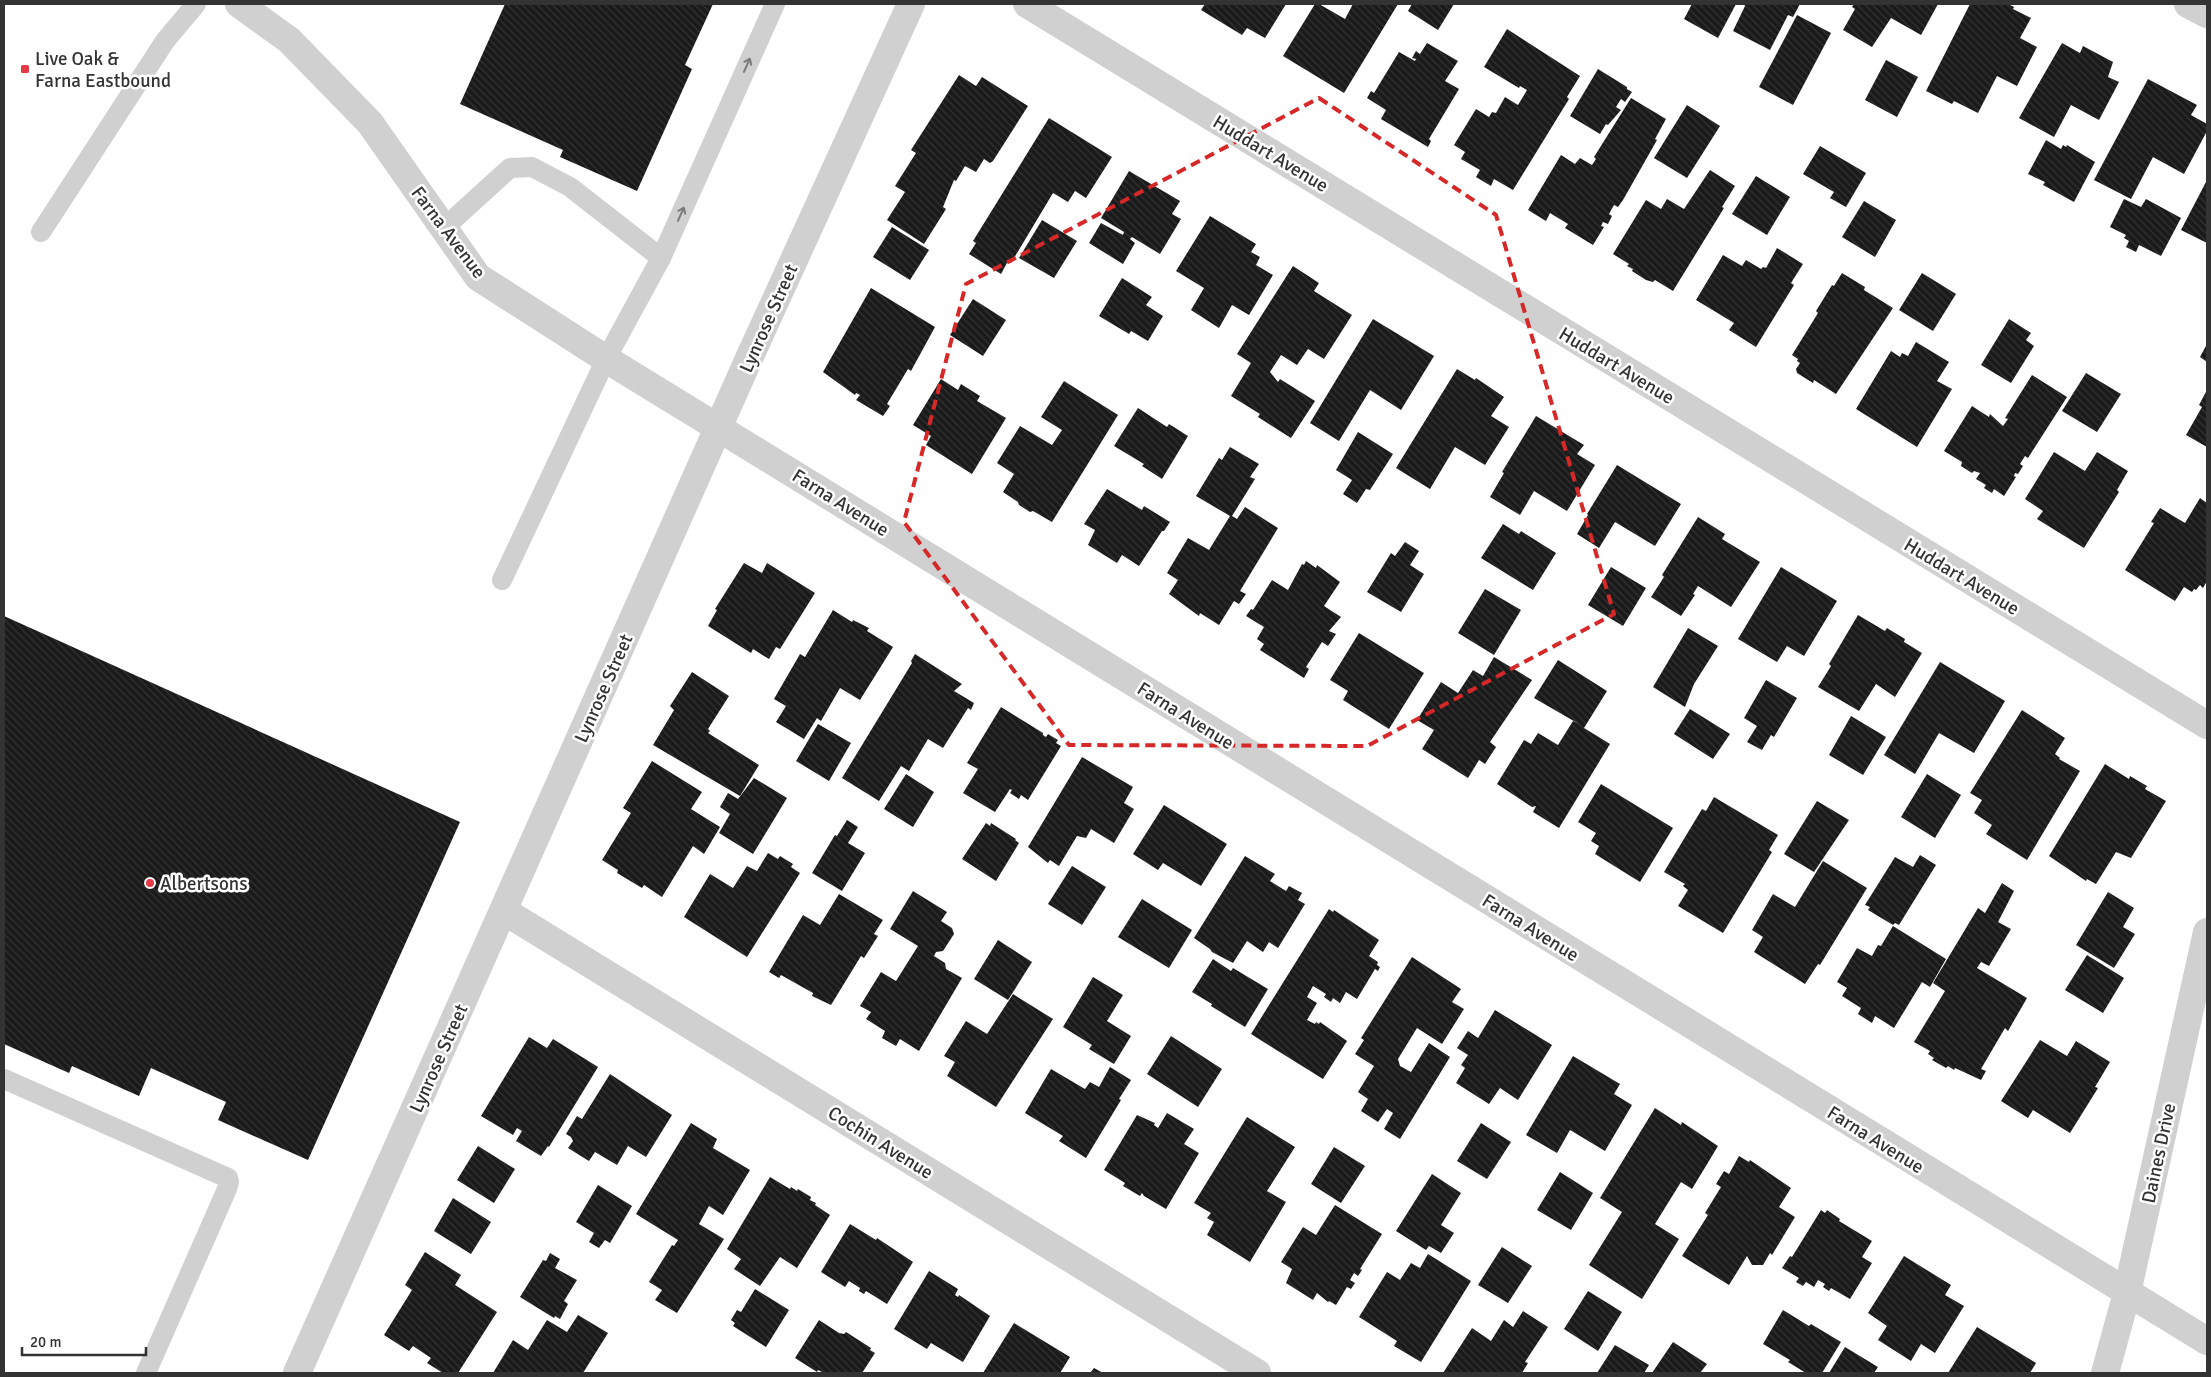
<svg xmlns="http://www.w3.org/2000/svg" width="2211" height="1377" font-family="Signika,sans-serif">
<defs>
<pattern id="building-back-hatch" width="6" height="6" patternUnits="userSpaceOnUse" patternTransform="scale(1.25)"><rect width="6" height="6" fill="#1a1a1a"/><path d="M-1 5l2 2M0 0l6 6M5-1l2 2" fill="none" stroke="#333"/></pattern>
</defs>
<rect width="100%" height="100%" fill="#fff"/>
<g fill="url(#building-back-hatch)">
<polygon points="505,4 713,4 685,65 692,69 637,191 560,157 563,150 460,104"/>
<polygon points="1205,4 1286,4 1265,38 1247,28 1242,35 1201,10"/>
<polygon points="1315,4 1319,4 1345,19 1353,4 1398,4 1344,93 1283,56"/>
<polygon points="1412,4 1454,4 1438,30 1408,11"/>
<polygon points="1692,4 1736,4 1718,38 1684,19"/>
<polygon points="1744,4 1800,4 1793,17 1788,15 1770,50 1733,31 1745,6"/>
<polygon points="1854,4 1938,4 1921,35 1891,18 1872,47 1843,30 1855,9 1852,7"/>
<polygon points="1970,4 2008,4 2014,7 2013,9 2031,18 2020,38 2037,47 2017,86 1997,76 1978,113 1954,101 1952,104 1926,91"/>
<polygon points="1797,15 1831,33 1793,105 1759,87"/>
<polygon points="1507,29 1580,76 1567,97 1569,99 1513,190 1494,179 1491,186 1476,177 1480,170 1461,159 1465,152 1454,145 1476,109 1489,117 1492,112 1496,113 1505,97 1518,105 1527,90 1520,86 1519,88 1484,67"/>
<polygon points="1427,43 1458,61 1445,81 1459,89 1429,139 1431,141 1428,147 1381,119 1386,110 1367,98 1371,91 1374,93 1399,52 1415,61 1416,59 1412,58 1416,51 1420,54"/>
<polygon points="2062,43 2080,53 2083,46 2113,62 2108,77 2119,82 2099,120 2071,105 2054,137 2019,118"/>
<polygon points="1886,60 1918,77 1897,117 1865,100"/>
<polygon points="1598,69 1627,87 1627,89 1632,92 1625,102 1621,99 1616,107 1621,110 1608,125 1606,124 1600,134 1570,116"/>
<polygon points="959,75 976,86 982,77 1028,106 993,161 990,163 984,159 976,172 965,166 956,181 954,180 943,207 946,209 924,244 887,220 905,192 895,186 916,153 911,150"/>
<polygon points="2148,79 2197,105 2191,115 2207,124 2207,131 2184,174 2153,157 2131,199 2094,180"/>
<polygon points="1631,98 1666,119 1655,139 1657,140 1623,200 1618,207 1614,205 1609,214 1612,216 1608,224 1603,222 1601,226 1604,227 1593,245 1565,228 1568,224 1550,213 1546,221 1528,210 1561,155 1575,164 1580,158 1592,165 1596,159 1594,157"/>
<polygon points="1687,105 1720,126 1687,178 1654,158"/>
<polygon points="1049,118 1112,157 1086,198 1075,191 1068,202 1053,193 1011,263 1008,261 1001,274 969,254 976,243 973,241"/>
<polygon points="2046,140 2061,149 2063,145 2066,147 2067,145 2095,162 2074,202 2043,185 2045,182 2028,174"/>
<polygon points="1820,146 1866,173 1846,207 1830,198 1834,192 1803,174"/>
<polygon points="1710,170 1735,186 1722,207 1724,208 1673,291 1655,280 1653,282 1646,280 1632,271 1633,269 1627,266 1629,264 1613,254 1646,200 1661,209 1667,199 1684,209"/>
<polygon points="1129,171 1180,201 1172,214 1181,219 1160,254 1132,237 1130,239 1135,243 1123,264 1089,243 1101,223 1123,235 1124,232 1101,218"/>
<polygon points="1756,176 1790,197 1767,235 1732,214"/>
<polygon points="2207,180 2207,243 2181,230"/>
<polygon points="2124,199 2141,207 2146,199 2181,218 2161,256 2139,245 2136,252 2126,247 2129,241 2124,238 2126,235 2110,227"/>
<polygon points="1864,201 1896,220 1875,257 1842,237"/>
<polygon points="1210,216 1256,244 1251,252 1260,257 1256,265 1273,275 1249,315 1232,305 1219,328 1191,310 1204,288 1176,271"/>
<polygon points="1042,220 1077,241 1054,278 1019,258"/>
<polygon points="892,227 929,250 910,280 873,257"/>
<polygon points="1777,248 1803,264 1791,283 1794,285 1756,347 1729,330 1734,323 1696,300 1723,255 1742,266 1746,260 1761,269 1763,267 1766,268"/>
<polygon points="1293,266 1319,283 1314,291 1352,315 1324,359 1308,349 1297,365 1281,355 1270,372 1278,382 1280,379 1315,401 1291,438 1258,417 1260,414 1231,396 1251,363 1237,354"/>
<polygon points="1842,273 1865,287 1864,290 1893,308 1836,394 1814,380 1813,383 1797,373 1796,369 1800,363 1797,361 1798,359 1792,355 1818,313 1816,311 1832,285 1834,286"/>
<polygon points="1922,273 1956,294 1933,331 1899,310"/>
<polygon points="1122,278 1152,297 1146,305 1163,316 1148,341 1131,331 1129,334 1099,316"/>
<polygon points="871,288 935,327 911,371 908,369 887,404 890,406 883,416 856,400 860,395 856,393 855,395 823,372"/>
<polygon points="973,299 1006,320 983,356 950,335"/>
<polygon points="1373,319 1434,356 1401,410 1370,390 1339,441 1310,423"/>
<polygon points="2009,319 2031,333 2026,340 2034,346 2011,383 1981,365"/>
<polygon points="1916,342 1949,362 1937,381 1952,389 1917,447 1856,409 1891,351 1900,357 1902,353 1908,356"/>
<polygon points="2207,344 2207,362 2200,357"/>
<polygon points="1457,369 1475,380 1476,378 1504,397 1491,416 1509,427 1485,465 1455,447 1430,489 1396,468"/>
<polygon points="2086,373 2121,394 2097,432 2062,411"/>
<polygon points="2032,375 2067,397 2028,458 2025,456 2020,464 2023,466 2018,474 2015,473 2014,476 2016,477 2004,496 1994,489 1992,493 1984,488 1986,485 1976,479 1980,473 1974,471 1972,473 1961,466 1962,462 1944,451 1972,406 1989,417 1990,414 2003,426 2008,419 2005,418"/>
<polygon points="941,379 958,390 961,384 980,396 977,401 1006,418 972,474 926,445 931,436 913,425"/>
<polygon points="1064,381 1118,415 1052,522 1033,511 1030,512 1019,505 1018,502 1003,492 1014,474 997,463 1020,426 1052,445 1062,430 1041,417"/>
<polygon points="2207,390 2207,447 2186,435 2202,407 2199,405"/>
<polygon points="1138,408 1167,427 1169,424 1188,436 1162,479 1142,466 1144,464 1114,446"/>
<polygon points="1536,416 1584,445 1577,454 1595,465 1567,511 1534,491 1520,515 1490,497 1504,473 1502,472"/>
<polygon points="1358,432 1393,454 1370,490 1366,489 1357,503 1343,494 1352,480 1336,470"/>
<polygon points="1230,447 1259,464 1250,477 1255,479 1232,516 1237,519 1245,507 1278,528 1240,591 1246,594 1239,604 1234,601 1219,625 1200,613 1199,616 1169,594 1178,580 1167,573 1188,538 1209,550 1230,516 1196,496 1219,458 1222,460"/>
<polygon points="2054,452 2085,471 2097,452 2128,471 2117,490 2119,492 2084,548 2037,519 2043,511 2025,499"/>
<polygon points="1617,465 1681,504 1655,546 1615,522 1599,548 1577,534 1588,515 1587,514"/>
<polygon points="1107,489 1142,510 1144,506 1170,522 1164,531 1162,531 1139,566 1122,555 1117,563 1088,545 1095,530 1084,524"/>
<polygon points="2200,498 2207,503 2207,581 2203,588 2200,585 2196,590 2194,589 2192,592 2184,587 2175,601 2125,570 2154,523 2151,522 2160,508 2185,523"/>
<polygon points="1698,517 1725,534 1722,539 1760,562 1731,607 1698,586 1693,594 1695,595 1681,616 1651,597 1664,577 1662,575"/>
<polygon points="1503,524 1519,534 1521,531 1556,553 1533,590 1481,558"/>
<polygon points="1405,542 1419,551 1410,565 1424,574 1401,612 1367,592 1391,553 1395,556"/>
<polygon points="1306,561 1316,568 1317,565 1340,582 1324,606 1341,617 1329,631 1336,634 1328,646 1322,642 1306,667 1309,669 1304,678 1260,650 1264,644 1257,639 1264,627 1246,616 1251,609 1253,610 1272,580 1288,590 1302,564 1304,565"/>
<polygon points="744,563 762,573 767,563 815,593 780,649 776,647 769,659 753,649 751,653 708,626 717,610 715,609"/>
<polygon points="1611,567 1646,588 1623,626 1588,605"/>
<polygon points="1781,567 1837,601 1804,656 1787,646 1777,662 1738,639"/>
<polygon points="1485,589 1521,610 1494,655 1458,633"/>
<polygon points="833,610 852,622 853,620 869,628 867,631 893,647 860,700 840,688 821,721 817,718 804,739 776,722 786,706 774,699 800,654 805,657"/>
<polygon points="1858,615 1885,631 1887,628 1905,639 1904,642 1922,653 1895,697 1876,684 1859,711 1818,687 1831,666 1829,664"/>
<polygon points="4,616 460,822 308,1160 218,1120 226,1102 151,1068 139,1096 72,1066 69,1073 4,1044"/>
<polygon points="1688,628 1718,646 1694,684 1685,707 1653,687"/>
<polygon points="1359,633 1424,673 1389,729 1343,700 1348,691 1330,680"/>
<polygon points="915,654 962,684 954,691 974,703 971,710 968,708 943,748 928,739 909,771 901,766 879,801 842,778 912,663 911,661"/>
<polygon points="1494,657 1532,680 1490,742 1496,747 1485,764 1479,760 1468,778 1422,749 1434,730 1417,720 1441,682 1458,693 1473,670 1483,676"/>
<polygon points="1558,660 1607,691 1584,728 1610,744 1559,828 1533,812 1536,806 1532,807 1497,784 1524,740 1531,744 1538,733 1558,745 1573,721 1579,724 1534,698"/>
<polygon points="1940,662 2005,701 1974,753 1939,733 1915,774 1884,755"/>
<polygon points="692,672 729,696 708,729 710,731 708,733 759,765 740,796 653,745 674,710 670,706"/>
<polygon points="1766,680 1797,698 1774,737 1771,735 1762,750 1747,742 1757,726 1744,718"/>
<polygon points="1001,707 1043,733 1043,735 1046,737 1048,734 1058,740 1056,743 1061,746 1028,800 1021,795 1019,799 1010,793 1012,790 1010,789 995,812 963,793 978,769 967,763"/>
<polygon points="1690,709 1730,734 1713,759 1674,734"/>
<polygon points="2022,710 2065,738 2055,754 2060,758 2059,759 2080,771 2027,860 1986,834 1992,825 1974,813 1982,800 1970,793"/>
<polygon points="1851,716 1886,737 1863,775 1829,755"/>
<polygon points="818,724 851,743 829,781 796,761"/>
<polygon points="1082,757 1133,787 1124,803 1134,809 1114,843 1091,829 1086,838 1077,836 1059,866 1050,860 1048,863 1028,847"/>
<polygon points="652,761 702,792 691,809 720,827 704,854 693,846 662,897 644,885 642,888 617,873 618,870 602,860 631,813 623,808"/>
<polygon points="2105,764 2129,779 2130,776 2147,786 2145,789 2166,801 2131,858 2116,852 2096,884 2087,879 2086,881 2049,856"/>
<polygon points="906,774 934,792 913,827 884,809"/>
<polygon points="1927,774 1961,795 1935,838 1901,817"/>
<polygon points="754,778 787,798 753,854 719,833 730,814 720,807 728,793 738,799"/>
<polygon points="1601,784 1673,828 1640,882 1595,854 1599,846 1591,841 1596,833 1578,822"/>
<polygon points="1714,797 1778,835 1769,850 1772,852 1723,933 1678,906 1688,890 1683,886 1685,884 1664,872 1702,809 1706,811"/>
<polygon points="1817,801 1849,820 1814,872 1784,854"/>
<polygon points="1164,805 1227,844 1201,886 1163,863 1158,870 1133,854"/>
<polygon points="847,820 858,827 848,843 865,853 842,891 812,873 835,835 837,836"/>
<polygon points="986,823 990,826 991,823 1016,839 1015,840 1019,843 996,881 962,859"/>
<polygon points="768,853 778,859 780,856 793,864 791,867 800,873 747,957 684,917 710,874 733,888 747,866 757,871"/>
<polygon points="1920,855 1936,865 1899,925 1895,923 1893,925 1868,910 1870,907 1865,905 1895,857 1913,867"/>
<polygon points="1245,856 1275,874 1270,881 1286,891 1289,886 1302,893 1298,900 1305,904 1278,948 1269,942 1263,952 1247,941 1233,963 1212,952 1210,949 1194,938"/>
<polygon points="1823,861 1867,888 1820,965 1818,964 1805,984 1754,952 1763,937 1752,930 1773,894 1795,907"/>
<polygon points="1072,866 1106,887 1082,925 1048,904"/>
<polygon points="2002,883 2014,891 1998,922 2011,929 1989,966 1981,962 1977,968 2027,998 2008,1031 2005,1028 1981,1069 1986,1071 1981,1080 1955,1068 1954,1070 1948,1066 1946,1068 1932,1060 1934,1058 1928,1054 1930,1051 1914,1042 1945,991 1933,983 1978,908 1985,913"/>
<polygon points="913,891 947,912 941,921 952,928 954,934 943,951 936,952 934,956 945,963 946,969 962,978 919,1051 900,1039 896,1046 882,1038 885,1031 866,1019 871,1012 860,1006 881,972 896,981 918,946 890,929"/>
<polygon points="2108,892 2134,908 2123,927 2135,934 2114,968 2076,945"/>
<polygon points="839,894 883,920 874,934 878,936 864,958 861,956 831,1005 812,996 813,993 781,975 779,978 769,972 803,915 820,925"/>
<polygon points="1142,899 1192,930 1169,968 1118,937"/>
<polygon points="1329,909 1333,912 1334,910 1379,940 1369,956 1378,962 1377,965 1380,967 1378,971 1375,969 1357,999 1346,992 1340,1003 1333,998 1331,1002 1324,997 1326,994 1313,986 1307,997 1317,1003 1307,1020 1315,1024 1316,1022 1319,1024 1320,1022 1347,1041 1323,1079 1251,1034"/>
<polygon points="1893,926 1946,959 1930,987 1922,982 1894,1028 1875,1016 1872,1023 1858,1014 1861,1008 1842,996 1847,988 1837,982 1857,948 1872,956 1878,945 1881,946"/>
<polygon points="998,940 1032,962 1008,1000 974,979"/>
<polygon points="2087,955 2124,978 2103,1013 2065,990"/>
<polygon points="1412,957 1461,989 1452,1002 1464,1009 1442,1044 1417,1028 1398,1059 1400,1066 1411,1072 1429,1043 1450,1057 1400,1139 1384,1129 1393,1113 1387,1109 1378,1122 1361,1111 1368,1099 1358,1092 1374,1066 1355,1054 1364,1040 1361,1038"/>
<polygon points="1213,959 1231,971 1233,968 1268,989 1245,1027 1211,1006 1212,1004 1192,992"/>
<polygon points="1093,977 1123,995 1107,1021 1131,1036 1114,1064 1089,1049 1092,1045 1063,1027"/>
<polygon points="1013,994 1053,1019 996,1107 947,1076 955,1062 944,1056 966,1021 987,1034"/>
<polygon points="1495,1010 1552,1045 1518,1100 1500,1088 1489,1104 1456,1083 1465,1068 1461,1065 1468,1055 1457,1048 1468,1031 1478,1038"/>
<polygon points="1171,1036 1222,1069 1198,1107 1147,1074"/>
<polygon points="529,1037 547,1048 553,1039 598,1067 549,1147 548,1146 541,1156 516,1141 522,1131 517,1128 513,1135 481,1116"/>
<polygon points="2040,1040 2067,1056 2076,1041 2110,1062 2095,1087 2098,1088 2070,1133 2033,1110 2028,1118 2001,1101"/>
<polygon points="1573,1056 1620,1084 1614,1094 1632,1105 1605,1151 1570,1130 1557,1153 1526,1135"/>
<polygon points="1110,1067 1131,1080 1119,1099 1121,1100 1086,1158 1059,1141 1063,1136 1025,1113 1051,1069 1085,1089 1090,1082 1099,1087"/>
<polygon points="610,1074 672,1115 646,1157 628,1146 617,1165 595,1152 589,1161 568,1148 573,1141 571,1137 566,1134 577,1116 582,1119"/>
<polygon points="1655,1108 1681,1125 1682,1122 1718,1146 1692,1189 1681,1182 1655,1224 1679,1239 1642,1299 1589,1265 1622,1212 1600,1198"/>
<polygon points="1167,1113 1194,1129 1184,1144 1199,1153 1166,1209 1144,1196 1142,1193 1140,1196 1123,1186 1125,1183 1104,1170 1137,1115 1155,1123 1154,1125 1158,1128"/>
<polygon points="1247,1117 1295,1147 1267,1191 1286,1202 1250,1262 1207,1235 1214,1222 1207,1218 1211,1213 1194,1203"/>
<polygon points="691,1123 717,1139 713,1148 750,1170 723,1215 709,1206 699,1224 724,1239 677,1313 655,1300 662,1290 649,1282 672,1245 674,1246 678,1240 636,1214"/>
<polygon points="1481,1123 1511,1142 1487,1179 1457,1161"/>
<polygon points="478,1146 515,1169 494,1203 457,1180"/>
<polygon points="1334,1147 1365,1166 1341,1203 1311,1184"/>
<polygon points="1739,1156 1749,1162 1750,1160 1791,1188 1779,1207 1795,1217 1772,1255 1770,1253 1763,1265 1752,1265 1747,1256 1729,1285 1682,1256 1708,1215 1705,1213 1721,1187 1716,1184 1724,1171 1729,1174"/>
<polygon points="1560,1172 1593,1193 1571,1230 1537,1210"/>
<polygon points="1432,1174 1461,1193 1441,1225 1454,1233 1441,1253 1429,1246 1426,1250 1396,1231"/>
<polygon points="770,1177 790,1189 791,1187 797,1191 798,1189 811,1197 810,1200 816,1203 815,1205 830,1215 797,1268 780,1257 760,1286 734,1269 741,1259 727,1249"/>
<polygon points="598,1185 632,1206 610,1243 605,1240 599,1248 589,1242 594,1233 576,1222"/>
<polygon points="453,1198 491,1222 471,1254 434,1231"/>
<polygon points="1335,1205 1382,1234 1360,1269 1362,1270 1358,1276 1354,1273 1350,1280 1355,1283 1351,1289 1347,1287 1336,1305 1329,1301 1328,1302 1317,1293 1313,1300 1286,1283 1292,1269 1281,1262 1303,1227 1316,1235"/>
<polygon points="1821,1210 1825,1213 1827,1210 1840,1219 1839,1221 1872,1241 1862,1257 1872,1263 1850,1299 1831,1288 1829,1291 1823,1287 1825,1284 1818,1280 1814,1287 1806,1282 1803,1286 1796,1282 1799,1278 1782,1268 1790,1256 1792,1257"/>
<polygon points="850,1224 876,1240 877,1238 913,1262 887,1304 866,1291 864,1294 859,1291 860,1288 849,1281 845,1287 821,1272"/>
<polygon points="1502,1247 1532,1266 1508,1303 1478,1285"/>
<polygon points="425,1252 461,1275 455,1285 497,1312 458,1373 443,1373 427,1363 431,1358 413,1346 409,1351 384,1335 412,1290 405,1285"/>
<polygon points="550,1253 560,1259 555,1268 577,1280 564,1301 568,1304 560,1319 555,1316 554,1318 520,1297 543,1260 546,1261"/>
<polygon points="1428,1254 1471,1281 1421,1362 1394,1346 1397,1341 1359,1317 1387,1272 1400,1280 1411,1263 1420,1268"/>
<polygon points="1904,1256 1951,1285 1945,1295 1964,1306 1935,1353 1921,1344 1911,1361 1878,1340 1887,1326 1868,1313"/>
<polygon points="929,1271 958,1289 955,1295 958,1297 959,1295 990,1316 963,1362 931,1343 927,1349 894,1329"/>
<polygon points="755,1289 789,1310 766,1347 733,1326 735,1323 731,1320 737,1310 741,1312"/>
<polygon points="1588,1291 1622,1312 1598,1351 1564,1329"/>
<polygon points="1783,1310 1809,1326 1811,1324 1841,1342 1822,1373 1806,1373 1788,1362 1790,1360 1763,1344"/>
<polygon points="1523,1311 1548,1327 1525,1362 1528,1363 1522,1373 1443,1373 1472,1328 1491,1341 1504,1320 1513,1327"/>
<polygon points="578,1315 608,1333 583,1373 493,1373 513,1340 528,1350 547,1320 567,1332"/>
<polygon points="819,1320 839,1333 844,1334 846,1332 871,1348 870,1350 875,1353 862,1373 824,1373 818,1370 817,1372 795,1358"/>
<polygon points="1014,1323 1070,1357 1060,1373 983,1373"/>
<polygon points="1977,1327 2036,1363 2030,1373 1948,1373"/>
<polygon points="1673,1342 1707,1364 1700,1373 1652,1373"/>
<polygon points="1615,1345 1649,1365 1644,1373 1597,1373"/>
<polygon points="1845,1347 1878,1367 1874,1373 1829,1373"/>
<polygon points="1094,1368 1103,1373 1090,1373"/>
</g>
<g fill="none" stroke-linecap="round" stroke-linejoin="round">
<g stroke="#d0d0d0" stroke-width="20">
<polyline points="444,228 510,168 532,167 570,187 661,258"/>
<polyline points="41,232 165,41 196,4"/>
<polyline points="502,580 606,359 661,258 775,4"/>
<polyline points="4,1079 228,1178 229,1182 227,1189 146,1373"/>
</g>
<g stroke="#d0d0d0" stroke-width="28">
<polyline points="239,4 289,40 370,123 478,277 606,359 2207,1341"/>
<polyline points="1027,4 2207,725"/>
<polyline points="2188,4 2207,14"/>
<polyline points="504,911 1257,1373"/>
<polyline points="297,1373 751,354 911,4"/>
<polyline points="2105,1373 2127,1293 2207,932"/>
</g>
</g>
<defs><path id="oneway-shaft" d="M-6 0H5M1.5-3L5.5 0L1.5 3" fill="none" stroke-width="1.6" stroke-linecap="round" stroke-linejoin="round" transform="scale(1.25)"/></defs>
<g stroke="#7a7a7a">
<use href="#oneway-shaft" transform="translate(747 65) rotate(-66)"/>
<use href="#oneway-shaft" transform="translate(681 214) rotate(-66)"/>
</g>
<path fill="none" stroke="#d62828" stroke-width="4" stroke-dasharray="10 6" stroke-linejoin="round" d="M1319 98 1496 215 1614 614 1367 746 1069 745 904 522 966 284Z"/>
<g fill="#e63946" stroke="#fff" stroke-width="2">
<rect x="20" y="64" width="10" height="10" rx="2.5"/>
<circle cx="150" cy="883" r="5"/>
</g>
<g text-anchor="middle" stroke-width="5" stroke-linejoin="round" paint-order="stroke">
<g font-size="19" fill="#333" stroke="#fff" text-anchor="start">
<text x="35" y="65">Live Oak &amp;<tspan x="35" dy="22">Farna Eastbound</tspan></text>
<text x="160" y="890">Albertsons</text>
</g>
<g font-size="19" fill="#333" stroke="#fff">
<text transform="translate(1271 153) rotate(31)" y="7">Huddart Avenue</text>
<text transform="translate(449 232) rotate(53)" y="7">Farna Avenue</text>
<text transform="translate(768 318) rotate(-66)" y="7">Lynrose Street</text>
<text transform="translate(1617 365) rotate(31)" y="7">Huddart Avenue</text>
<text transform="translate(841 502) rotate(32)" y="7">Farna Avenue</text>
<text transform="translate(1962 576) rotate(31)" y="7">Huddart Avenue</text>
<text transform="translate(603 688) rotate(-66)" y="7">Lynrose Street</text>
<text transform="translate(1186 715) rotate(32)" y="7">Farna Avenue</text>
<text transform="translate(1531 927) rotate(32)" y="7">Farna Avenue</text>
<text transform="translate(438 1058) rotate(-66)" y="7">Lynrose Street</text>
<text transform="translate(1876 1139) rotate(32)" y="7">Farna Avenue</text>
<text transform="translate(881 1142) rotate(32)" y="7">Cochin Avenue</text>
<text transform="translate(2158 1153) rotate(-78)" y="7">Daines Drive</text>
</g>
</g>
<rect width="2211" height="1377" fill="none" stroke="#333333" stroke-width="10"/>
<path d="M22 1347v8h124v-8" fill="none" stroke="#333333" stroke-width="2.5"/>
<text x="30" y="1347" font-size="15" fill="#333333" stroke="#ffffff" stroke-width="4" paint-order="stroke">20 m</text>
</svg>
